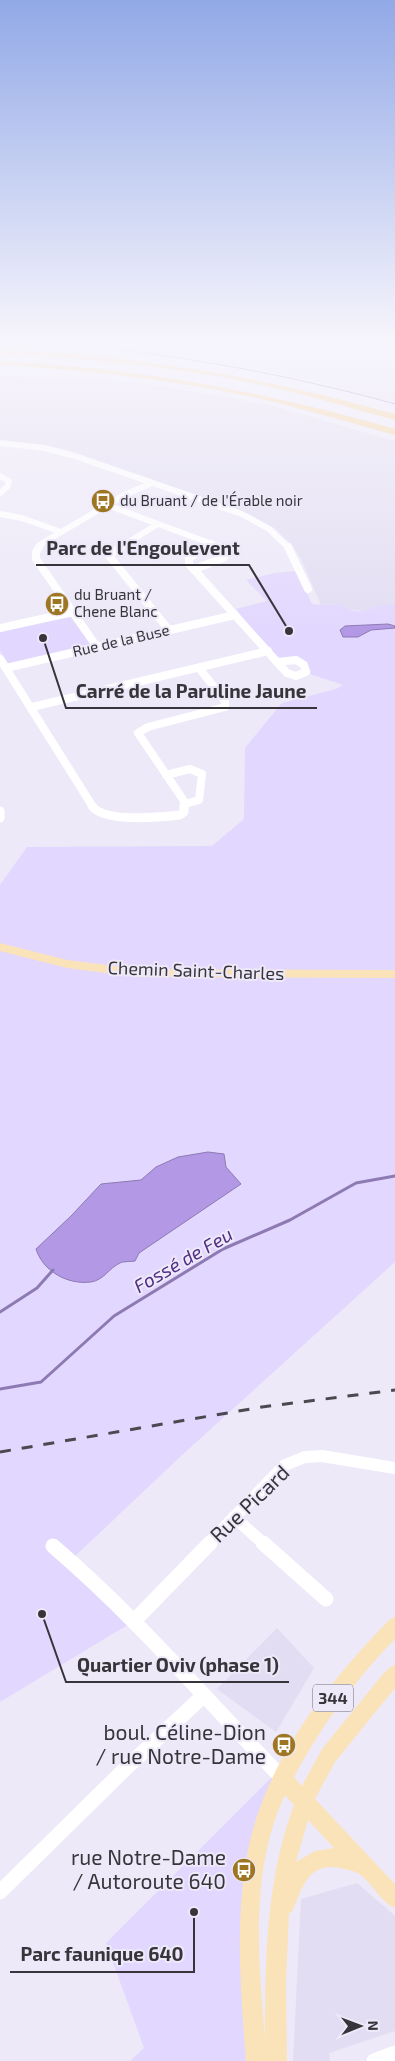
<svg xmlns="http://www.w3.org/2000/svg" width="395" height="2061" font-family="'Exo 2',sans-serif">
<rect width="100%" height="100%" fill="#ede9f8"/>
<g fill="#e2ddf2">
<polygon points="43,342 395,342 395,403 313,380 219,362 153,352"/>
<polygon points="0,376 82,378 135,382 214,395 273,406 395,441 395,605 379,606 373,610 363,611 348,609 341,604 321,605 302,561 293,546 275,528 253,517 236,509 80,454 0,442"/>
<polygon points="277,1628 314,1668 276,1732 217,1689"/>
<polygon points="357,1883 395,1916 395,2031 329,2053 330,2061 293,2061 301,1899"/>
</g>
<g fill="#e2d7fe">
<path d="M297 571 312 604 321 605 341 604C356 616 364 611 379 606 383 604 390 605 395 605V1262L181 1456 71 1560 134 1621 0 1702V885L27 847 212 846 244 819 245 748 282 703 336 689 343 685 310 674 311 671C303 653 290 665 278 657 267 650 245 620 236 609L267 601 246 580 274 573Z"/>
<polygon points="69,615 91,645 9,664 0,651 0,630"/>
<polygon points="277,1772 252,1882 257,2061 130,2061 144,2048 106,1943"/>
</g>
<g fill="#b298e5" stroke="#8d7ab2">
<polygon points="388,624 395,626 395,628 371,630 358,637 343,637 340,630 345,626"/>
<path d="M208 1152 224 1154 226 1167 241 1184 139 1253 135 1261C131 1262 123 1261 120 1263 109 1268 104 1280 91 1282 67 1285 43 1271 36 1249L71 1216 101 1184 141 1180 156 1167 178 1157Z"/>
</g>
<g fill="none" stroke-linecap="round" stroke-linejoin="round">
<path stroke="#8d7ab2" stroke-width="1" d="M56 342C171 354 284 373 395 404"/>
<g stroke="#8d7ab2" stroke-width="3">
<polyline points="0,1312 37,1288 53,1270"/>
<polyline points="0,1389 41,1382 114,1316 223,1249 290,1220 356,1183 395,1176"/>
</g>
<g stroke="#fff" stroke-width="6">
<polyline points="0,443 44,448 72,455 242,514 269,529 289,548"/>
<polyline points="0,476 9,481 8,486 0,493"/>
<polyline points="107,505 223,548"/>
<polyline points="0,514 22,518 61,532"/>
<polyline points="38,548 41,544 126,494 152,483"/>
<polyline points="119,548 158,524"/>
<polyline points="203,548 211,543"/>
</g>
<g stroke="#fff" stroke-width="8">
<polyline points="39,547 36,552 36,559 97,647"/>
<polyline points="121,547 112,553 110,557 169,630"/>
<polyline points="205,547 189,558 189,564 277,662"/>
<polyline points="288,547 308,589"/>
<polyline points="195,569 223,558 225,556 225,549 220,547"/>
<polyline points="0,628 73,612"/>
<polyline points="0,659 93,807"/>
<polygon points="296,660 304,665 306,672 296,676 287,673 277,662"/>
<polyline points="6,668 235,615"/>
<polyline points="32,707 268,651"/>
<polyline points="166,775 190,769 202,774 199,800 185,804"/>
<polyline points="184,807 184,801 138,733 148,727 225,707 225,701 199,668"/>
</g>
<g stroke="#fff" stroke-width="9">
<path d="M92 806C104 823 161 817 180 815L184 812V806"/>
<polyline points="0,811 0,818"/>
</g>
<g stroke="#fff" stroke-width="12">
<polyline points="234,1517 264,1544"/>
<polyline points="208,1544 285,1465 305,1457 322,1456 395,1468"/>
</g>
<g stroke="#fff" stroke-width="15">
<polyline points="263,1543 326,1599"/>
<path d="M53 1546C136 1617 206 1699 282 1778"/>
<polyline points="134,1621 210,1543"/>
<polyline points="0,1892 124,1770 204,1695"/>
<polyline points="374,2061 395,2053"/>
</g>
<g fill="#fbe3b9" fill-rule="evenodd">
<polygon points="0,943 67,960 139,969 395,970 395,978 139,977 67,968 0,951"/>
<path d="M395 1617V1639C355 1680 321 1726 294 1777L302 1786 322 1749 383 1674 389 1668 395 1665V1688L335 1762 315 1799 395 1884V1908C379 1901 373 1883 359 1874 354 1871 346 1869 340 1868 308 1861 302 1889 292 1912L289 1913 286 1982 287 2061H246C241 1994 235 1927 246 1860 262 1766 324 1687 389 1620ZM285 1795 294 1805C266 1880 265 1958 265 2038 258 1959 250 1869 285 1795ZM308 1820 334 1848 315 1851 296 1862Z"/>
</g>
<g fill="#f8d08b" fill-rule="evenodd">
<path d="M0 350C136 355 264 377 395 414V420C346 407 298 392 248 382 166 366 84 358 0 354Z"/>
<path d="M0 361C138 368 263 391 395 429V435C346 422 298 407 248 396 166 379 84 370 0 365Z"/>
</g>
<polyline stroke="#4b4950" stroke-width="3" stroke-dasharray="11 11" stroke-linecap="butt" points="0,1452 262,1407 395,1390"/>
</g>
<linearGradient id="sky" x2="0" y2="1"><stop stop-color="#92a9e7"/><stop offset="0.54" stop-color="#f7f5fc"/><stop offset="1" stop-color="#f7f5fc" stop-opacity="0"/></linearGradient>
<rect width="395" height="631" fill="url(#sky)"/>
<defs>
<g id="bus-disc" transform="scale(1.25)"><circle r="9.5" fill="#9e7523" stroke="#ede9f8"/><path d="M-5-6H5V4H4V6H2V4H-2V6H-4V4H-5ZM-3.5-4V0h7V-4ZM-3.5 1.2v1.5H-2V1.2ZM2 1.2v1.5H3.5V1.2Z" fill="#fff"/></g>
</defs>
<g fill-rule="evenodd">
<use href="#bus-disc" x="103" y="501"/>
<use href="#bus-disc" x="57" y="604"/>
<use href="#bus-disc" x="284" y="1745"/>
<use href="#bus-disc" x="244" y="1870"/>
</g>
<g text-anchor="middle" stroke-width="4" stroke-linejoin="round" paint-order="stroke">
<g font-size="15" fill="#37353b" stroke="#ede9f8" text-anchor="start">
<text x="120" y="506">du Bruant / de l'Érable noir</text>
<text x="74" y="600">du Bruant /<tspan x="74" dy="17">Chene Blanc</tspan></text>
</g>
<g font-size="15" fill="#37353b" stroke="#ede9f8">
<text transform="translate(121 641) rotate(-13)" y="5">Rue de la Buse</text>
</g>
<rect fill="#ede9f8" stroke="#6e6b74" stroke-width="1" x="313" y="1684.5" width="40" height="27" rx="4"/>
<g font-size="16" font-weight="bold" fill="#37353b">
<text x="333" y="1704">344</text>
</g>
<g font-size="18" fill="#37353b" stroke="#ede9f8">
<text transform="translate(196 971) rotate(2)" y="6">Chemin Saint-Charles</text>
</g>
<g font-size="19" font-style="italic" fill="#522d86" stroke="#ede9f8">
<text transform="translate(183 1260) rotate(-30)" y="7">Fossé de Feu</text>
</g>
<g font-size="21" fill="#37353b" stroke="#ede9f8">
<text transform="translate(250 1504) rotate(-44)" y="7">Rue Picard</text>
</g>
<g font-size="21" fill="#37353b" stroke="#ede9f8" text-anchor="end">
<text x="266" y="1740">boul. Céline-Dion<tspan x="266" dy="24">/ rue Notre-Dame</tspan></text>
<text x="226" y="1865">rue Notre-Dame<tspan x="226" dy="24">/ Autoroute 640</tspan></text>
</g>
</g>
<path fill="none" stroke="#37353b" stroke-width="2" d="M289 631L249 565H36M43 638L66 708H317M42 1614L66 1682H289M194 1912L194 1972H10"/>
<g fill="#37353b" stroke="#ede9f8" stroke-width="2">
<circle cx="289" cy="631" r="5"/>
<circle cx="43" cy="638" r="5"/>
<circle cx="42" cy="1614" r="5"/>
<circle cx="194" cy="1912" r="5"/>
</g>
<g font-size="19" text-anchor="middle" font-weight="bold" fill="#37353b" stroke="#ede9f8" stroke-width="4" stroke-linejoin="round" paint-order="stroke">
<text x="143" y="555">Parc de l'Engoulevent</text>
<text x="191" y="698">Carré de la Paruline Jaune</text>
<text x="178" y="1672">Quartier Oviv (phase 1)</text>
<text x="102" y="1961">Parc faunique 640</text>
</g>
<g transform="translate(360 2026) rotate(89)" stroke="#ede9f8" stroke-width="4" paint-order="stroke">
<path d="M0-4L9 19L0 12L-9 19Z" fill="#37353b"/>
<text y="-8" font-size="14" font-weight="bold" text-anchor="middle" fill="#37353b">N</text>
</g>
</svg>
